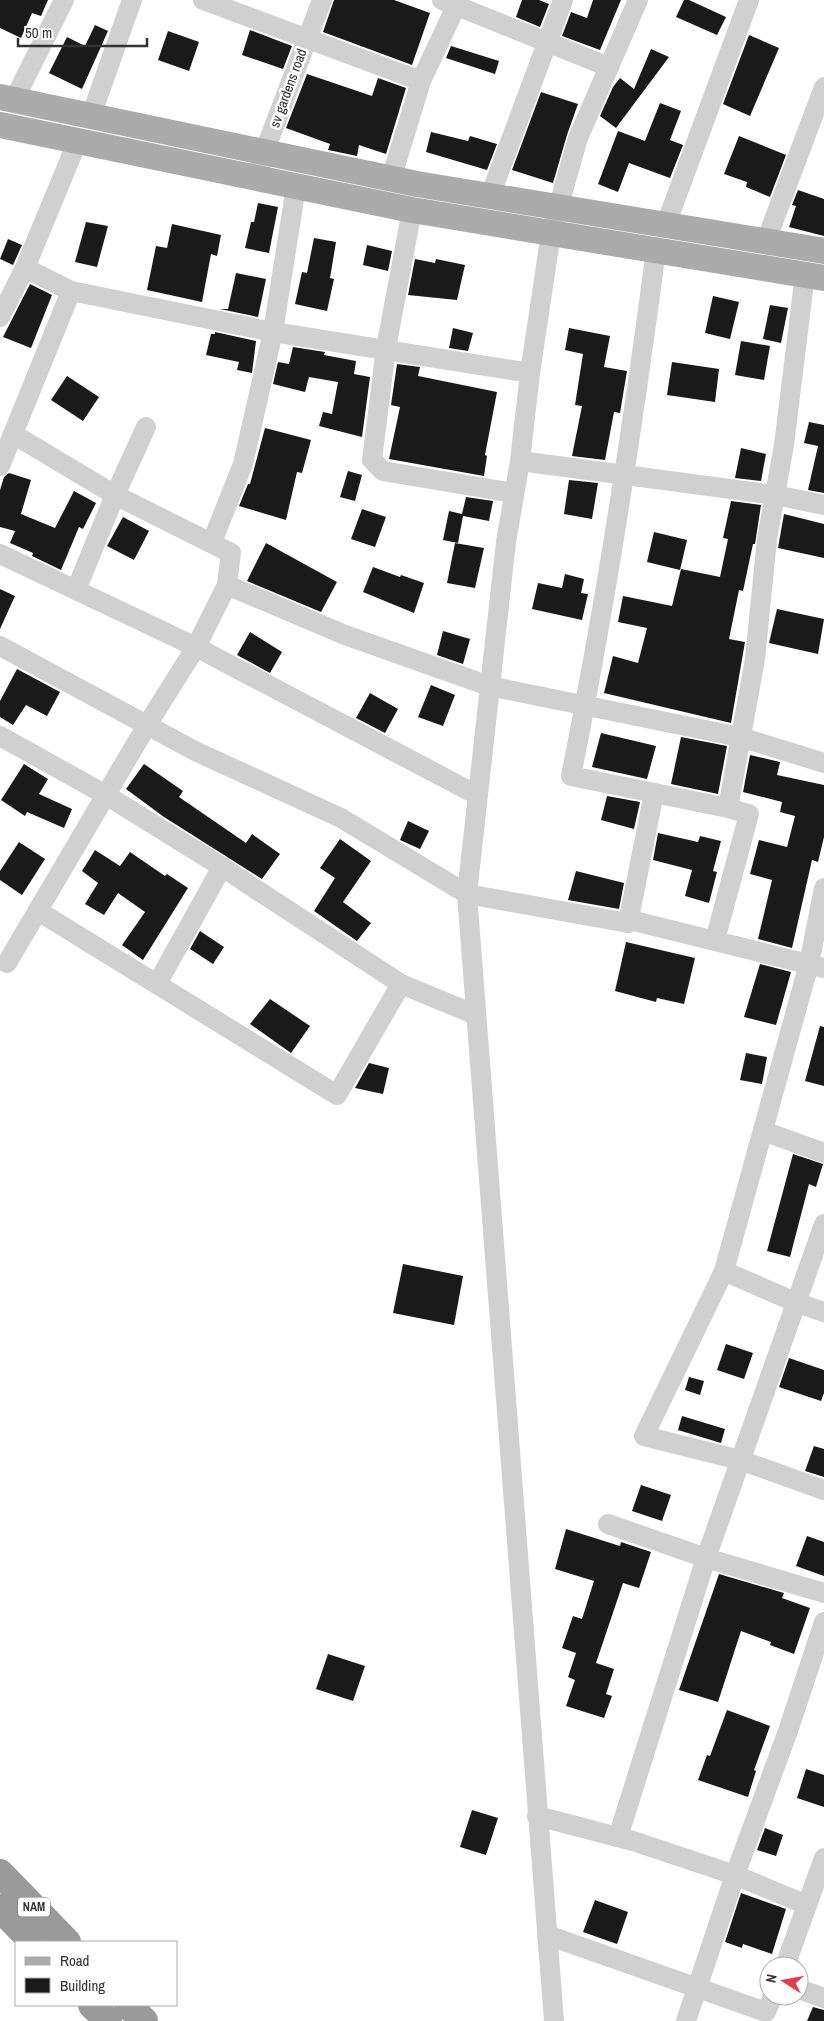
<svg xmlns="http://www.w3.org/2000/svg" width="824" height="2021" font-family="'Archivo Narrow',sans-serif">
<rect width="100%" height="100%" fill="#fff"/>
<g fill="#1a1a1a">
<polygon points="0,0 48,0 41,16 32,13 21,38 0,28"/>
<polygon points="334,0 394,0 430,13 412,65 323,32"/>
<polygon points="522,0 539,0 549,4 540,27 516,17"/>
<polygon points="593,0 621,0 600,50 562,36 571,12 587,18"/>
<polygon points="684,0 689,0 726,17 717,35 676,17"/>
<polygon points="95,25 108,31 82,89 49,73 67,37 85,46"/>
<polygon points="250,30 292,46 283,69 242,55"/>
<polygon points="168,31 199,42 189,71 158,60"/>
<polygon points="749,35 779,48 750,116 723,104"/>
<polygon points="451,46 499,61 495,74 446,58"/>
<polygon points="651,49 669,57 616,128 600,116 613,87 620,78 634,89"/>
<polygon points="307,74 372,96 378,78 406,88 386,154 359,145 357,156 328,150 330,144 286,128"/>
<polygon points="541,92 578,104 567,135 553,183 512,170"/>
<polygon points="660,103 681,111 670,140 683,145 670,178 629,163 618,192 598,184 618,131 645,141"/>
<polygon points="431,132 468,141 470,136 497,144 487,170 426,152"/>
<polygon points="739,136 786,155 770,197 746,187 747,182 724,174"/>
<polygon points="798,190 824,199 824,236 789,227 796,206 792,205"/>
<polygon points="258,203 278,207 269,253 245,248 251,222 254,222"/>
<polygon points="86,222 108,226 97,267 75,262"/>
<polygon points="172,224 221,235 217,256 211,254 202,302 147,290 156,246 167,248"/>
<polygon points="314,238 336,242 330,278 334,279 327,311 295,304 302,272 307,273"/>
<polygon points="8,239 22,245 13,265 0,259"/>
<polygon points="367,245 392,251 388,271 363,265"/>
<polygon points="415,259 435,263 436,259 465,265 457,300 408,295"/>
<polygon points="236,273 266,279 258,317 220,309 228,309"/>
<polygon points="30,284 52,295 31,348 3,337"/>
<polygon points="713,296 739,302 730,339 705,333"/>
<polygon points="770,305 788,308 781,343 763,339"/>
<polygon points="453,328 473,333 468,351 449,348"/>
<polygon points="569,328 610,336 604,367 627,371 620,413 614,412 605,460 572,456 582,406 575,405 583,354 565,350"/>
<polygon points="215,332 256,341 252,373 237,370 239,362 206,355 211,334 215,334"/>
<polygon points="741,341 770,346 764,380 735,375"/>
<polygon points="293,347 325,352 324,355 356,361 354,374 370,377 362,437 319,426 323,412 332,414 338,382 309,377 305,392 273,384 278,362 289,364"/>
<polygon points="672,362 719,369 715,402 667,395"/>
<polygon points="397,364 420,367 418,376 497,392 485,455 487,456 484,476 389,459 400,407 391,405"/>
<polygon points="67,376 99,397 83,421 51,400"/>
<polygon points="809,422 824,425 824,493 808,490 818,446 804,443"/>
<polygon points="265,428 311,440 302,473 297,472 286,520 239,506 248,484 250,484"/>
<polygon points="741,448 766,454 761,481 735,478"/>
<polygon points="348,471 362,475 355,501 340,497"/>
<polygon points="9,473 31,480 21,514 55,528 74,491 96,503 83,529 79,527 61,570 32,556 33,553 10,543 15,531 0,527 0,490 4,477"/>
<polygon points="569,480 598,483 592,519 564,514"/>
<polygon points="466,497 493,501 489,521 463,516 458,543 443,540 449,511 462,514"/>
<polygon points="731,501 761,505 755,544 753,544 743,591 739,590 729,639 745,642 731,723 604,693 613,656 638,663 647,628 618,622 623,596 672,606 681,569 720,577 728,539 723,538"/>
<polygon points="362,509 386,517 375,547 351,539"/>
<polygon points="784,514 824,524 824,558 778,548"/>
<polygon points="123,517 149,531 134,560 107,546"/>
<polygon points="654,532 687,540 680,570 647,562"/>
<polygon points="266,543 337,582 321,612 247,581"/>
<polygon points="455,543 484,548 475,588 447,583"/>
<polygon points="373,567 400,577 401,575 424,583 414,613 363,592"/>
<polygon points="565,574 584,579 581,593 588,594 582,620 532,609 538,583 562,588"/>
<polygon points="0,589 15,596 0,629"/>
<polygon points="777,609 824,619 818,654 769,643"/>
<polygon points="443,631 470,639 463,664 437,655"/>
<polygon points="250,632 282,652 270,673 237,655"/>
<polygon points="17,669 60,692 47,716 26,705 13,725 0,717 0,701"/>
<polygon points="431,685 455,695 443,726 418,717"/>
<polygon points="370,693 398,709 385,733 356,718"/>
<polygon points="601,733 656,746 647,779 592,767"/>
<polygon points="681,737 727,746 718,794 671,784"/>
<polygon points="750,755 780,762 777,775 824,785 824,837 818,862 812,860 792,948 758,939 772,880 750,874 759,840 787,847 795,816 780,812 782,802 743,792"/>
<polygon points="24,764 48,779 39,794 72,809 64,828 27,812 25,816 1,800"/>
<polygon points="144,764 183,791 179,797 246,843 252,834 280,854 262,879 164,817 126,789"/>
<polygon points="607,796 640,802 634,829 601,820"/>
<polygon points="408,821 429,831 420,849 400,840"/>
<polygon points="658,833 698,842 700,836 721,841 713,871 717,872 709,903 685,896 692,870 653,860"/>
<polygon points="340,839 371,861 343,902 371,923 357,941 314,911 335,878 320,868"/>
<polygon points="19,842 45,859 22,895 0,880 0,871"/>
<polygon points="95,850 120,866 130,852 165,876 167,874 188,888 143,960 122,945 145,912 118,893 104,915 85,904 98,883 82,871"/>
<polygon points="576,871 624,883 619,909 568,900"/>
<polygon points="200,931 224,947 213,964 190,949"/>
<polygon points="626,942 695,958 684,1004 657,998 656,1002 615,991"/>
<polygon points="760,964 791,972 776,1025 744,1017"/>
<polygon points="270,999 310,1026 291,1053 250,1024"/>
<polygon points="820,1026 824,1027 824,1086 805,1081"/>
<polygon points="746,1053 767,1057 762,1084 740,1080"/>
<polygon points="369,1063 389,1068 383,1094 355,1088"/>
<polygon points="793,1154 823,1164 816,1187 809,1184 790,1257 767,1251"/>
<polygon points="403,1264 463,1276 454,1325 393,1313"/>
<polygon points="726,1344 753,1353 744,1379 717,1370"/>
<polygon points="789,1358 824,1370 824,1393 821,1401 779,1387"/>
<polygon points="689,1377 704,1381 700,1395 685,1390"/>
<polygon points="682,1416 725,1429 721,1443 678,1430"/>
<polygon points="814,1446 824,1449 824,1477 805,1471"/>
<polygon points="641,1485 671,1495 662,1521 632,1511"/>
<polygon points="566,1529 620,1546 621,1542 651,1552 639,1588 623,1583 596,1663 614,1669 606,1694 612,1696 604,1718 566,1706 575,1680 568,1677 576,1653 562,1648 573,1616 582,1619 594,1581 555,1569"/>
<polygon points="807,1536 824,1542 824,1576 796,1566"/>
<polygon points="719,1574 784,1593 782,1598 810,1608 794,1654 770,1645 771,1642 741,1631 718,1702 679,1690"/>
<polygon points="328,1654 365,1666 353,1701 316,1689"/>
<polygon points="727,1710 770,1726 754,1770 756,1771 748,1797 698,1780 707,1755 710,1756"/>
<polygon points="806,1769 824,1775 824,1807 797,1798"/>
<polygon points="472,1810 498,1818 486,1855 460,1847"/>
<polygon points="765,1828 783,1835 776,1856 757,1850"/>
<polygon points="741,1893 786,1909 772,1954 743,1944 742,1948 725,1942"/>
<polygon points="595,1900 628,1912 617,1944 583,1932"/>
<polygon points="813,2007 824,2010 824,2021 807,2021"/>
</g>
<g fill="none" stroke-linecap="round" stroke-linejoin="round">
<g stroke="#d0d0d0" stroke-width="20">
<polyline points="203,0 421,81"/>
<polyline points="442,0 609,67"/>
<polyline points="14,100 64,0"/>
<polyline points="91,116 132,0"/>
<polyline points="257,177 264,153 322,0"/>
<polyline points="391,179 421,81 459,0"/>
<polyline points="490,196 563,0"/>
<polyline points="412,210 386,348 372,460 383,471 514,493"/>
<polyline points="665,227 749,0"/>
<polyline points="766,241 824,87"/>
<path d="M656 250C633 426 606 602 571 776L728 808 749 814 715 940"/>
<polyline points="25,268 71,291 273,332 530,373"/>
<polyline points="0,317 25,268 78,140"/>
<polyline points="520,461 775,495 824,505"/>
<polyline points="0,466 71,291"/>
<polyline points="212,542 243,464 273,332 296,187"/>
<polyline points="0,554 196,647 477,795"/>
<polyline points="227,585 345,635 489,686 740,737 824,763"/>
<polyline points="76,590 115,495 146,427"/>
<polyline points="0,646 195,751 341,818 467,894 628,923 634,921 824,968"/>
<polyline points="0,736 106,795 222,867 401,984 476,1015"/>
<polyline points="728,808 755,659 767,539 784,445 805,274"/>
<polyline points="824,888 809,964 724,1271 644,1436 740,1460 824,1490"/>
<polyline points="38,911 337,1095 401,984"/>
<polyline points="628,923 654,793"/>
<polyline points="7,963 147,725 196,647 227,585 231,553 115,495 13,434"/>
<polyline points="157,984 222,867"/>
<polyline points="763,1131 824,1153"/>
<polyline points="724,1271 797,1303 824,1312"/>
<polyline points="608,1524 706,1558 824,1593"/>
<polyline points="537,1816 633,1841 735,1875 788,1731 824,1622"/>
<polyline points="618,1837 706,1558 824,1224"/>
<polyline points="547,1935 766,2012 773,1996"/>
<polyline points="785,1966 824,1858"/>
<polyline points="799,1989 824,1998"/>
<polyline points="554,2021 467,894 506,542 520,461 530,373 551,233 578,138 638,0"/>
<polyline points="686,2021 735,1875 807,1905"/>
</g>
<g stroke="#ababab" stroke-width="26">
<polyline points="0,97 417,184 824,251"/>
<polyline points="0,125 412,210 824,278"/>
</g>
<g stroke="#9a9a9a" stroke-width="28">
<polyline points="0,1873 67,1942"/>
<polyline points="0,1908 33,1942"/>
<polyline points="92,2005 108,2021"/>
<polyline points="128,2005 144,2021"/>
</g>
</g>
<g text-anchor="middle" stroke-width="5" stroke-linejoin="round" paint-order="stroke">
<rect fill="#fff" stroke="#707070" stroke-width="1" x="18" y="1897.5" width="32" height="19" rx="4"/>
<g font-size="12" font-weight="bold" fill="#333">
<text x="34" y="1911">NAM</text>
</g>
<g font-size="14" fill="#333" stroke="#fff">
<text transform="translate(288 88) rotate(-70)" y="5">sv gardens road</text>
</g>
</g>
<rect x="15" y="1941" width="162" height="65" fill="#ffffff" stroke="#adadad"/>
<rect x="25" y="1957" width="25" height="8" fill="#ababab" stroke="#adadad"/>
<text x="60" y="1966" font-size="15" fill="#333333">Road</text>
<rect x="25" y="1978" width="25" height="15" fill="#1a1a1a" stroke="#adadad"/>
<text x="60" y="1991" font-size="15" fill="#333333">Building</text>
<g transform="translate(784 1981) rotate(281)"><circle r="24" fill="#ffffff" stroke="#adadad"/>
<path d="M0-4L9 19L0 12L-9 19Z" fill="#e23d4a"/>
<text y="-8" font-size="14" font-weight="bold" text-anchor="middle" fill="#333333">N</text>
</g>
<path d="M18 38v8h129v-8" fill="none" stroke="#333333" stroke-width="2.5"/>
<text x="25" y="38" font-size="15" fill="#333333" stroke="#ffffff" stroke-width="4" paint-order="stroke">50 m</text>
</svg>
